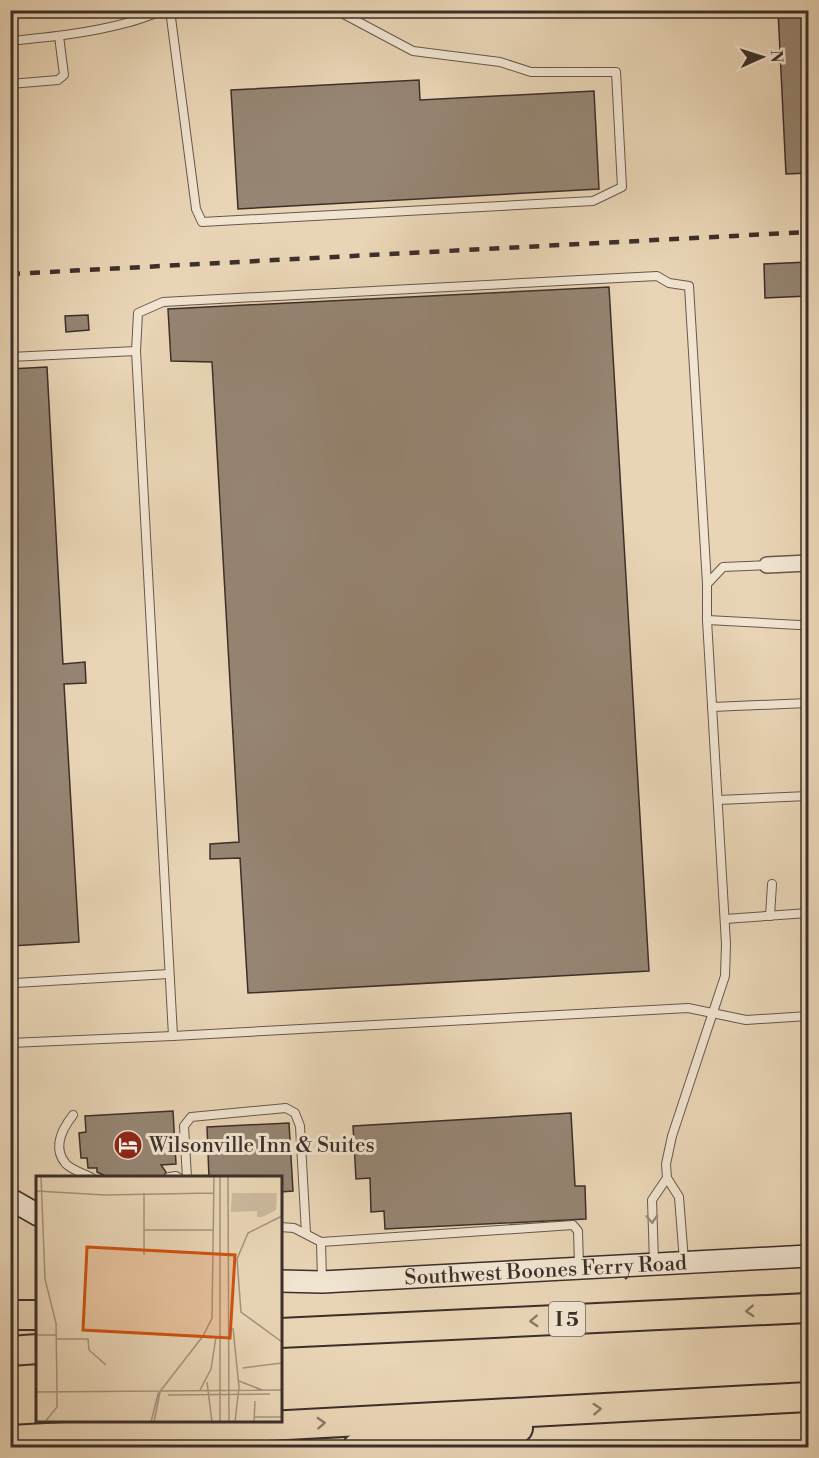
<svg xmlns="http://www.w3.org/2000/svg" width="819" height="1458" font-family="'Libre Bodoni',serif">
<rect width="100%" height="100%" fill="#e9d5b6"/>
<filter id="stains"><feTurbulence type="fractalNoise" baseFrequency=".00333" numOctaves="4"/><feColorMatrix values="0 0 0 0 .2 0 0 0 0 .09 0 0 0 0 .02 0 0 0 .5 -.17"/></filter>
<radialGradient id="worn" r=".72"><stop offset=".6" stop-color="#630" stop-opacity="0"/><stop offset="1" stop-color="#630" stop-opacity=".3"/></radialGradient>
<g fill="#968573" stroke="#3c2f2a" stroke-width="1.5">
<polygon points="778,10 808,10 808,173 786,174"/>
<polygon points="419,80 420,100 594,91 599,189 238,209 231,90"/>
<polygon points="808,262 808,296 765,298 764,264"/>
<polygon points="609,287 649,971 248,993 240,858 210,859 210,844 239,842 212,362 171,361 168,309"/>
<polygon points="88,315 89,330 66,332 65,316"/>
<polygon points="47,367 63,664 85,662 86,683 64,684 79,942 10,946 10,369"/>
<polygon points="173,1111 176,1164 161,1165 166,1172 163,1178 110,1178 97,1172 97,1168 88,1168 87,1158 81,1158 79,1133 86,1132 85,1116"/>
<polygon points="571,1113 575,1186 585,1186 586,1219 385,1229 384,1211 371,1212 370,1178 356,1179 353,1126"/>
<polygon points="289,1123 293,1191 280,1192 280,1178 209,1178 207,1127"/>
</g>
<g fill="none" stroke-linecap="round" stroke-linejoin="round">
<g stroke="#67584d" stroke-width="10">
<g id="lane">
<polyline points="170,10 196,209 202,222 593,201 622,187 616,72 531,72 500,62 413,51 336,10"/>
<path d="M10 41C51 37 90 33 130 22 141 19 153 14 165 10"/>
<polyline points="10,84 58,80 64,75 59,36"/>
<polyline points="10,357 136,351"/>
<polyline points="707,584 723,567 767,565"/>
<polyline points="707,620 799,625 808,624"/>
<polyline points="712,707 808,703"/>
<polyline points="718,800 808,796"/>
<polyline points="770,916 772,884"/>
<polyline points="725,919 808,913"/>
<polyline points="10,986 15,983 169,974"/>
<polyline points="173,1036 136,351 138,313 163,302 657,276 669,283 689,286 707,584 707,620 726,944 725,976 672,1136 666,1164 667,1178 679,1197 684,1261"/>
<polyline points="10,1043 173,1036 688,1008 746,1020 808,1016"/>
<path d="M73 1115C62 1129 52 1148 66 1164 72 1170 85 1174 92 1178"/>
<polyline points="169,1177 176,1176 179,1178"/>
<polyline points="187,1178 184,1126 191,1117 286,1108 295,1113 300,1126 306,1233"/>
<polyline points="280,1227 294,1228 321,1242 322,1280"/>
<polyline points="321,1242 573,1225 578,1231 579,1266"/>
<polyline points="654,1262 652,1200 667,1178"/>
</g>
</g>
<g stroke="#67584d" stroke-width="18">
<polyline id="street" points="767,565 808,563"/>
</g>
<g stroke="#3c2f2a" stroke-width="24">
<g id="secondary">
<polyline points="10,1199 38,1215"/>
<path id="s1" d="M280 1281 322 1282 808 1256"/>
</g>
</g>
<g stroke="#3c2f2a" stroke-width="32">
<g id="highway">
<polyline points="10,1315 38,1315"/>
<polyline points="280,1333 808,1308"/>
<polyline points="10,1351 38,1349"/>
<polyline points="10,1440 808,1397"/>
<polyline points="357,1448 512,1432 518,1428"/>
</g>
</g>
<use href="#lane" stroke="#f1e4d0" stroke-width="8"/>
<use href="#street" stroke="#f1e4d0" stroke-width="15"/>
<use href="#secondary" stroke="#f1e4d0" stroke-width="21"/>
<use href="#highway" stroke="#e9d5b6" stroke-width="28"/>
<polyline stroke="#3c2f2a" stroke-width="4.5" stroke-dasharray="10 10" stroke-linecap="butt" points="10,274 808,232"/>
</g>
<defs><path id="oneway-chevron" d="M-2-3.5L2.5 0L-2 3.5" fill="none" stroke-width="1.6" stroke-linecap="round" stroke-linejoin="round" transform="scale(1.5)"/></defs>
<use stroke="#968a7d" href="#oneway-chevron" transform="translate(652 1219) rotate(88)"/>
<g stroke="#8a7a69">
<use href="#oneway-chevron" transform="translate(750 1311) rotate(177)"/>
<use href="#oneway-chevron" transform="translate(534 1321) rotate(177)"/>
<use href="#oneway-chevron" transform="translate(597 1409) rotate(-3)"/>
<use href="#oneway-chevron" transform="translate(321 1423) rotate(-3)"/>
</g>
<defs>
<g id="hotel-disc" transform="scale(1.5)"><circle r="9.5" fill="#8f2418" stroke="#f1e4d0"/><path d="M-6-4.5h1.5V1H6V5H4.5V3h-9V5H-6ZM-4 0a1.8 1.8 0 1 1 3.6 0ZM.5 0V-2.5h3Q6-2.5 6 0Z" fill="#fff"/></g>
</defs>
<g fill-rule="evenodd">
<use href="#hotel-disc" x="128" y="1145"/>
</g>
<g text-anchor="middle" stroke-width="6" stroke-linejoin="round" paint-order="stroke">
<rect fill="#f1e4d0" stroke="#72655c" stroke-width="1.5" x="549" y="1302" width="36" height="34" rx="4.5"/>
<g font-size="20" font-weight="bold" fill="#3c2f2a">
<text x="567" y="1326">I 5</text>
</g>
<g font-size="21" fill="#3c2f2a" stroke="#f1e4d0" text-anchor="start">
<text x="149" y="1152">Wilsonville Inn &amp; Suites</text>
</g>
<g font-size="21" fill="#3c2f2a" stroke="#f1e4d0">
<text dy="7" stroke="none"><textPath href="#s1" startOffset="266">Southwest Boones Ferry Road</textPath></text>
</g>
</g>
<g transform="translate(36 1176)">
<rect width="246" height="246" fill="#e9d5b6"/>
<path d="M196 17H241L240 34 226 41H221V35L195 36Z" fill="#ccb99e"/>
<path fill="none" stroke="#a4937e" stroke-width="1.5" d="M5 0 9 103 20 147 21 216M184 0V246M192 0 193 246M0 15 69 19 178 17M108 17V79M246 40 212 57 201 83 205 136 246 166M108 54H178M197 152 203 211 199 246M0 159H20M20 163H52L53 174 70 189M207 192 246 187M203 205 226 214M171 206 176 246M164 214 175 193 180 161M0 216 246 214M132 219 234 218M218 241H246M9 246 21 231V216M115 246 122 218 167 160 176 142 178 0M118 246 124 216M218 246 219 225"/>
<path fill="#ce5310" fill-opacity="0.15" stroke="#ce5310" stroke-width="3" d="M51 71 199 79 194 162 47 154Z"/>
<rect width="246" height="246" fill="none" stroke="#3c2f2a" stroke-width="3"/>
</g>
<rect width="819" height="1458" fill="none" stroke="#e9d5b6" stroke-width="36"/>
<rect x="12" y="12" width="795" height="1434" fill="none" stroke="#3c2f2a" stroke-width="3"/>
<rect x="18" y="18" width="783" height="1422" fill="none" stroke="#3c2f2a" stroke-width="1.5"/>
<g transform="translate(762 57) rotate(87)" stroke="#f1e4d0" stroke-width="4.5" paint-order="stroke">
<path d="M0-4.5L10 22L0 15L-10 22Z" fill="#3c2f2a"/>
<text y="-9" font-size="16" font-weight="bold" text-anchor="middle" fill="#3c2f2a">N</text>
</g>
<rect width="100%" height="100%" filter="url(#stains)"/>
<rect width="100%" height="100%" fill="url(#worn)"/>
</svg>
